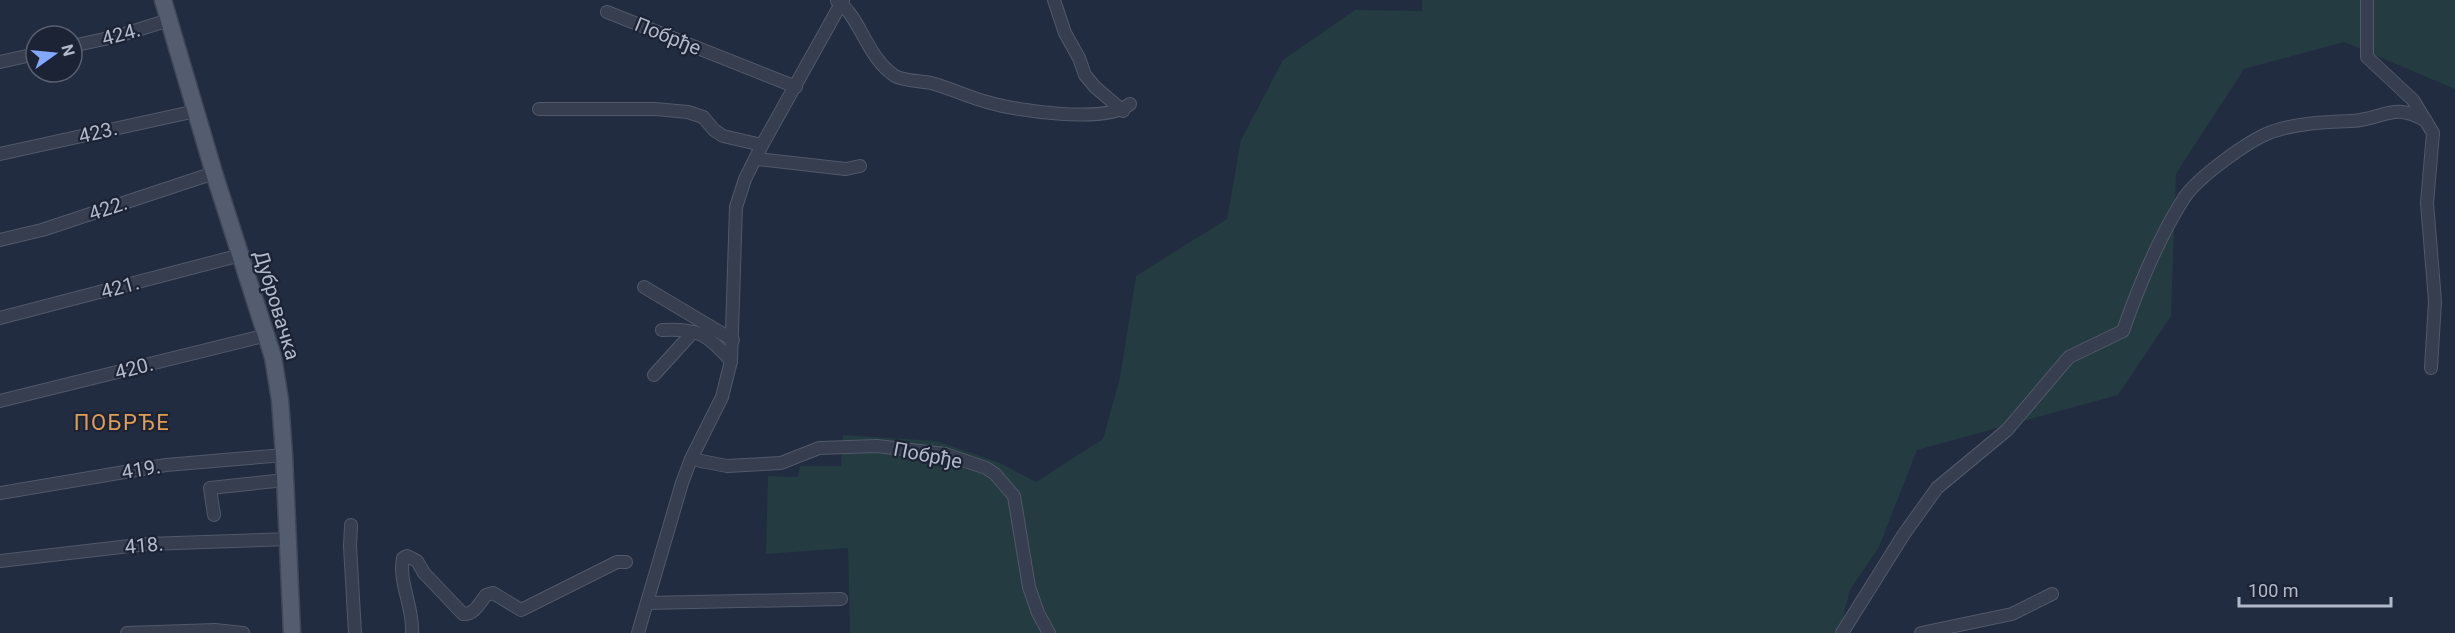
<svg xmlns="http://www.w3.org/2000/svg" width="2455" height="633" font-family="Roboto,sans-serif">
<rect width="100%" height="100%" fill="#212c40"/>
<polygon fill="#243b41" points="1422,0 2455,0 2455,89 2344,42 2244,69 2176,174 2171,316 2118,395 1917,450 1879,547 1850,590 1839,633 850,633 848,548 766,554 768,476 798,477 800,466 841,466 843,435 936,441 1000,463 1036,482 1103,439 1120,378 1136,276 1227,219 1241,140 1283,60 1355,10 1422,11"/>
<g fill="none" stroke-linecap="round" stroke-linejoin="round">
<g stroke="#51596a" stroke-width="14">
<g id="minor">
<polyline points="1054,0 1065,33 1079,58 1085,75 1095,87 1123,111"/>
<polyline points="2367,0 2367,57 2413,100 2433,133 2427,203 2435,301 2431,368"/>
<path d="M837 1C861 17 866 57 895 76 905 81 920 81 931 83 950 88 968 97 987 102 1017 111 1106 124 1130 104"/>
<polyline points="607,12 796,87"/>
<polyline points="72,46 118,36 169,20"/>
<polyline points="0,62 36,54"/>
<polyline points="539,109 655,109 688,112 703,117 714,130 723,136 762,145"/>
<polyline points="0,154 196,111"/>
<polyline points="757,159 846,169 860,166"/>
<polyline points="0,240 42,230 214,173"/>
<polyline points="644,287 733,340"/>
<polyline points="0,318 241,255"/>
<path d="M662 330C699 328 708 335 731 361"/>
<polyline points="654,375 693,332"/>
<polyline points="0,401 267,335"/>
<polyline points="691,459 727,466 781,463 819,448 877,446 945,454 986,468 995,474 1014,496 1029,587 1038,613 1049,633"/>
<polyline points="0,493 166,465 284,455"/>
<polyline points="214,515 210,488 285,480"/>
<polyline points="351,525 350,546 355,633"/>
<polyline points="0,561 147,544 288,539"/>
<polyline points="647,603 841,599"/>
<polyline points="127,633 215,630 243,633"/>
<path d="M412 633C414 608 398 582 403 558L407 556 417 561 424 573 463 614C474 615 479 604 486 595L493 593 521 610 617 562H626"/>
<polyline points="638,633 682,483 691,459 722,397 731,361 736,207 745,179 762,145 843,0"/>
<path d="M1842 633 1904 534 1937 488 2007 430 2069 357 2123 331C2139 285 2158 239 2184 198 2198 177 2248 141 2271 132 2297 123 2325 122 2352 121 2385 119 2393 101 2426 121"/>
<polyline points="1921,633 2012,614 2052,594"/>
</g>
</g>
<g stroke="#3f4758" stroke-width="19">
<polyline id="major" points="163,0 214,173 273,357 280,400 284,455 292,633"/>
</g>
<use href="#minor" stroke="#363e4f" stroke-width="12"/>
<use href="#major" stroke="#545d70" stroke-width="16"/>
</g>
<g text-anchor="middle" stroke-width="4.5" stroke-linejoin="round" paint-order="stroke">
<g font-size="20" fill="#b2b9cb" stroke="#1b2334">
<text transform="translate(121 34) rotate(-15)" y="7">424.</text>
<text transform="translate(668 36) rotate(22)" y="7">Побрђе</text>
<text transform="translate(98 132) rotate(-13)" y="7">423.</text>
<text transform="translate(108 208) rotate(-18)" y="7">422.</text>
<text transform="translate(120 287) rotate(-15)" y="7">421.</text>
<text transform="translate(277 305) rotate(73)" y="7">Дубровачка</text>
<text transform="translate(134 368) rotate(-14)" y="7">420.</text>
<text transform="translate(928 455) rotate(11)" y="7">Побрђе</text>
<text transform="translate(141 469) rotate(-9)" y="7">419.</text>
<text transform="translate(144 545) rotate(-5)" y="7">418.</text>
</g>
<g font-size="22" letter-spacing="1.5" fill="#df9e58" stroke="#1b2334">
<text x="122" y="430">ПОБРЂЕ</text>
</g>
</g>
<g transform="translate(54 54) rotate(75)"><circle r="28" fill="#1b2334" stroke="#575f70" stroke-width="1.5"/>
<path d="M0-4.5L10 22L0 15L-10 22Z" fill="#82a8ff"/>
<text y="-9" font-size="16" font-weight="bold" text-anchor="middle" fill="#b2b9cb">N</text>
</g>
<path d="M2239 597v9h152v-9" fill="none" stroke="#b2b9cb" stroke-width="3"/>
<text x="2248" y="597" font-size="18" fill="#b2b9cb" stroke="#1b2334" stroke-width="4.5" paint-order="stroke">100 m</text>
</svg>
